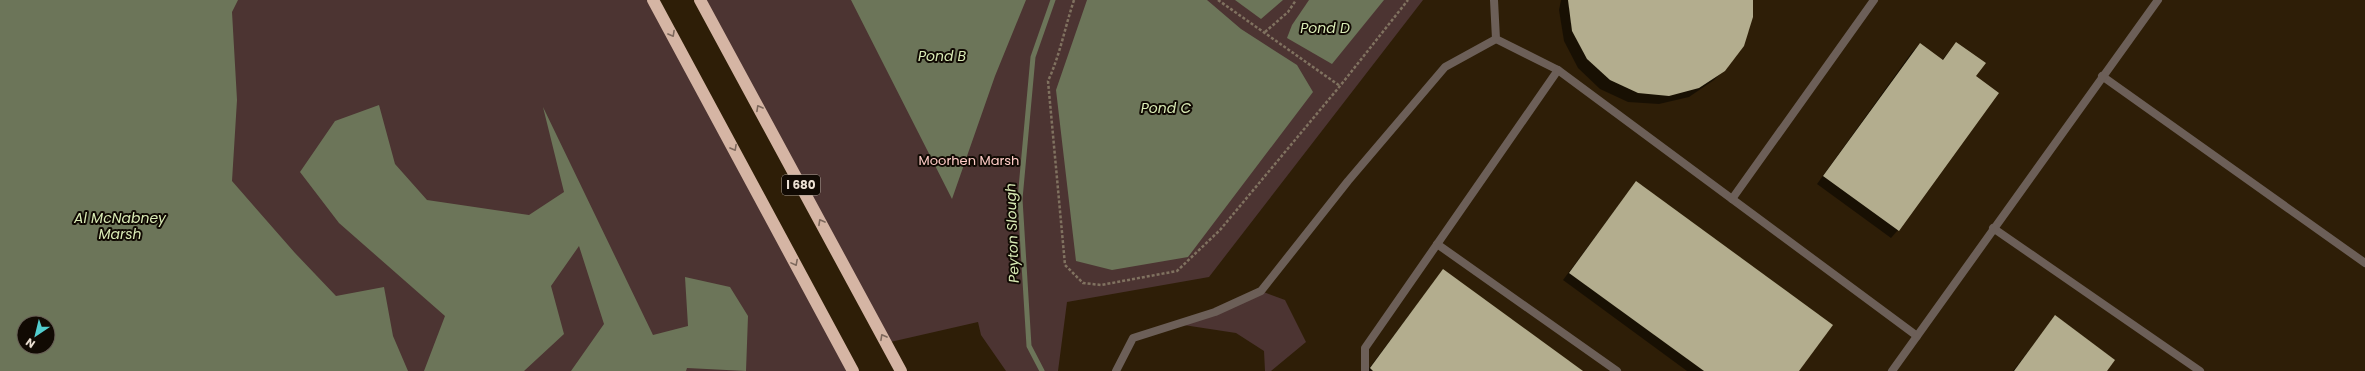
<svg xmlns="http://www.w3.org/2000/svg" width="2365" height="371" font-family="Poppins,sans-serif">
<rect width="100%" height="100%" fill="#2e1e07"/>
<g fill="#4c3432" fill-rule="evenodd">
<path d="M0 0H653L853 371H0ZM24 323H48V347H24Z"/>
<polygon points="700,0 1423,0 1209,277 1067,302 1058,371 1006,371 981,335 978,322 886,343"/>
<polygon points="1261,291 1285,300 1306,342 1271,371 1265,371 1264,351 1236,333 1177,324"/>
</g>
<g fill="#6c7559" fill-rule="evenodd">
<path d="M0 0H238L232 12 237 100 232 181 295 253 336 296 384 287 393 336 408 371H0ZM24 323H48V347H24Z"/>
<polygon points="851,0 1026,0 995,76 952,199"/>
<polygon points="1087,0 1207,0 1241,29 1297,65 1313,92 1188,257 1112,270 1076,261 1056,90"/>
<polygon points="1235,0 1283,0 1261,19"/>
<polygon points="1309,0 1384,0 1332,64 1287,38 1292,25"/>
<polygon points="379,105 395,164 427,200 529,215 564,192 543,107 653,335 688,326 685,277 730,287 748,316 746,371 687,368 686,371 571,371 604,324 579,246 551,286 564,334 524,371 424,371 445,316 339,223 300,172 335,121"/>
</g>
<g fill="#0007">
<polygon points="1561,0 1752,0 1724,70 1714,80 1689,97 1659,104 1628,102 1600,89 1578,68 1564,41 1559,10"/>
<polygon points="1956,43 1975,76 1898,230 1891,238 1817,184 1912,52 1920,44 1942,60"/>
<polygon points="1636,182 1798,371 1687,371 1563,280"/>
<polygon points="1443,270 1581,371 1367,371"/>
<polygon points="2055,317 2105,371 2013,371"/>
</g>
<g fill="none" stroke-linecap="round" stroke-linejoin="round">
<polyline stroke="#6c7559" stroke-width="5" points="1042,371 1029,346 1020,199 1033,57 1053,0"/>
</g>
<g fill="#b3ad8e">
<polygon points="1568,0 1753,0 1753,17 1744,46 1725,71 1699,88 1669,96 1638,93 1610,80 1587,59 1572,31"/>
<polygon points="1956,42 1986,63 1976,76 1999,93 1899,231 1823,176 1920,43 1943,60"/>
<polygon points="1636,181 1833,325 1799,371 1704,371 1569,273"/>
<polygon points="1443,269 1583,371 1373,371 1370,368"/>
<polygon points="2055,315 2115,360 2107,371 2014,371"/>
</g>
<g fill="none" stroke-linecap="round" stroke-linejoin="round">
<g stroke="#807260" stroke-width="2.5" stroke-dasharray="3 2" stroke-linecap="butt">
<path d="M1074 0C1065 27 1060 55 1048 81L1065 265 1083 283 1101 285 1177 271 1220 230 1340 86 1408 0"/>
<polyline points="1218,0 1340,86"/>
<polyline points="1265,32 1288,12 1296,0"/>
</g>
<g stroke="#6c5f58" stroke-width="8">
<polyline points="1494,0 1496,39 1558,70 1917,336"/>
<polyline points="2102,76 2365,263"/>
<polyline points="1732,199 1874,0"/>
<polyline points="1993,228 2200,371"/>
<polyline points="1437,244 1617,371"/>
<polyline points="1116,371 1133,338 1215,312 1261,291 1348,181 1445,67 1496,39"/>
<polyline points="1365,371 1365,348 1558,70"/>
<polyline points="1892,371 2158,0"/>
</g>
<g stroke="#d5b5a4" stroke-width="12">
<polyline points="653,0 853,371"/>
<polyline points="700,0 901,371"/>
</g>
</g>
<defs><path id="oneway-chevron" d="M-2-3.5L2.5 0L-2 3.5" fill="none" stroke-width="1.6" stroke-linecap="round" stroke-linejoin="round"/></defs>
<g stroke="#7d685c">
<use href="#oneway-chevron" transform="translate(672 34) rotate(61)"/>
<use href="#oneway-chevron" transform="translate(759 108) rotate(-119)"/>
<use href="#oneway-chevron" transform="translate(734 148) rotate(61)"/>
<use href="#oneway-chevron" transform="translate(821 222) rotate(-119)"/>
<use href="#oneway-chevron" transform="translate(795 263) rotate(62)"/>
<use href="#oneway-chevron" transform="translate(883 337) rotate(-119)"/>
</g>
<g text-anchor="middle" stroke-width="4" stroke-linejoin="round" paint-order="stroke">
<rect fill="#110a03" stroke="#aaa095" stroke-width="1" x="782" y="175" width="38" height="20" rx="3"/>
<g font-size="12" font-weight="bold" fill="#ebe0d3">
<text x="801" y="189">I 680</text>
</g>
<g font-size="13" fill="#ffccc7" stroke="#110a03">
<text x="969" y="165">Moorhen Marsh</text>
</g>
<g font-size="14" font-style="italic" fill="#d9ebb5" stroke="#110a03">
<text x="1325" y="33">Pond D</text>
<text x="942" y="61">Pond B</text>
<text x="1166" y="113">Pond C</text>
<text x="120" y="223">Al McNabney<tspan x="120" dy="16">Marsh</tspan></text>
<text transform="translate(1012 233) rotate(-92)" y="5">Peyton Slough</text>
</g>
</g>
<g transform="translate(36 335) rotate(215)"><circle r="19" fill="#110a03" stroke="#686056"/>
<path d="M0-3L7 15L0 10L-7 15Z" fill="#52cdce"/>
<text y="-6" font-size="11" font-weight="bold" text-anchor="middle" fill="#ebe0d3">N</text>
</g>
</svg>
